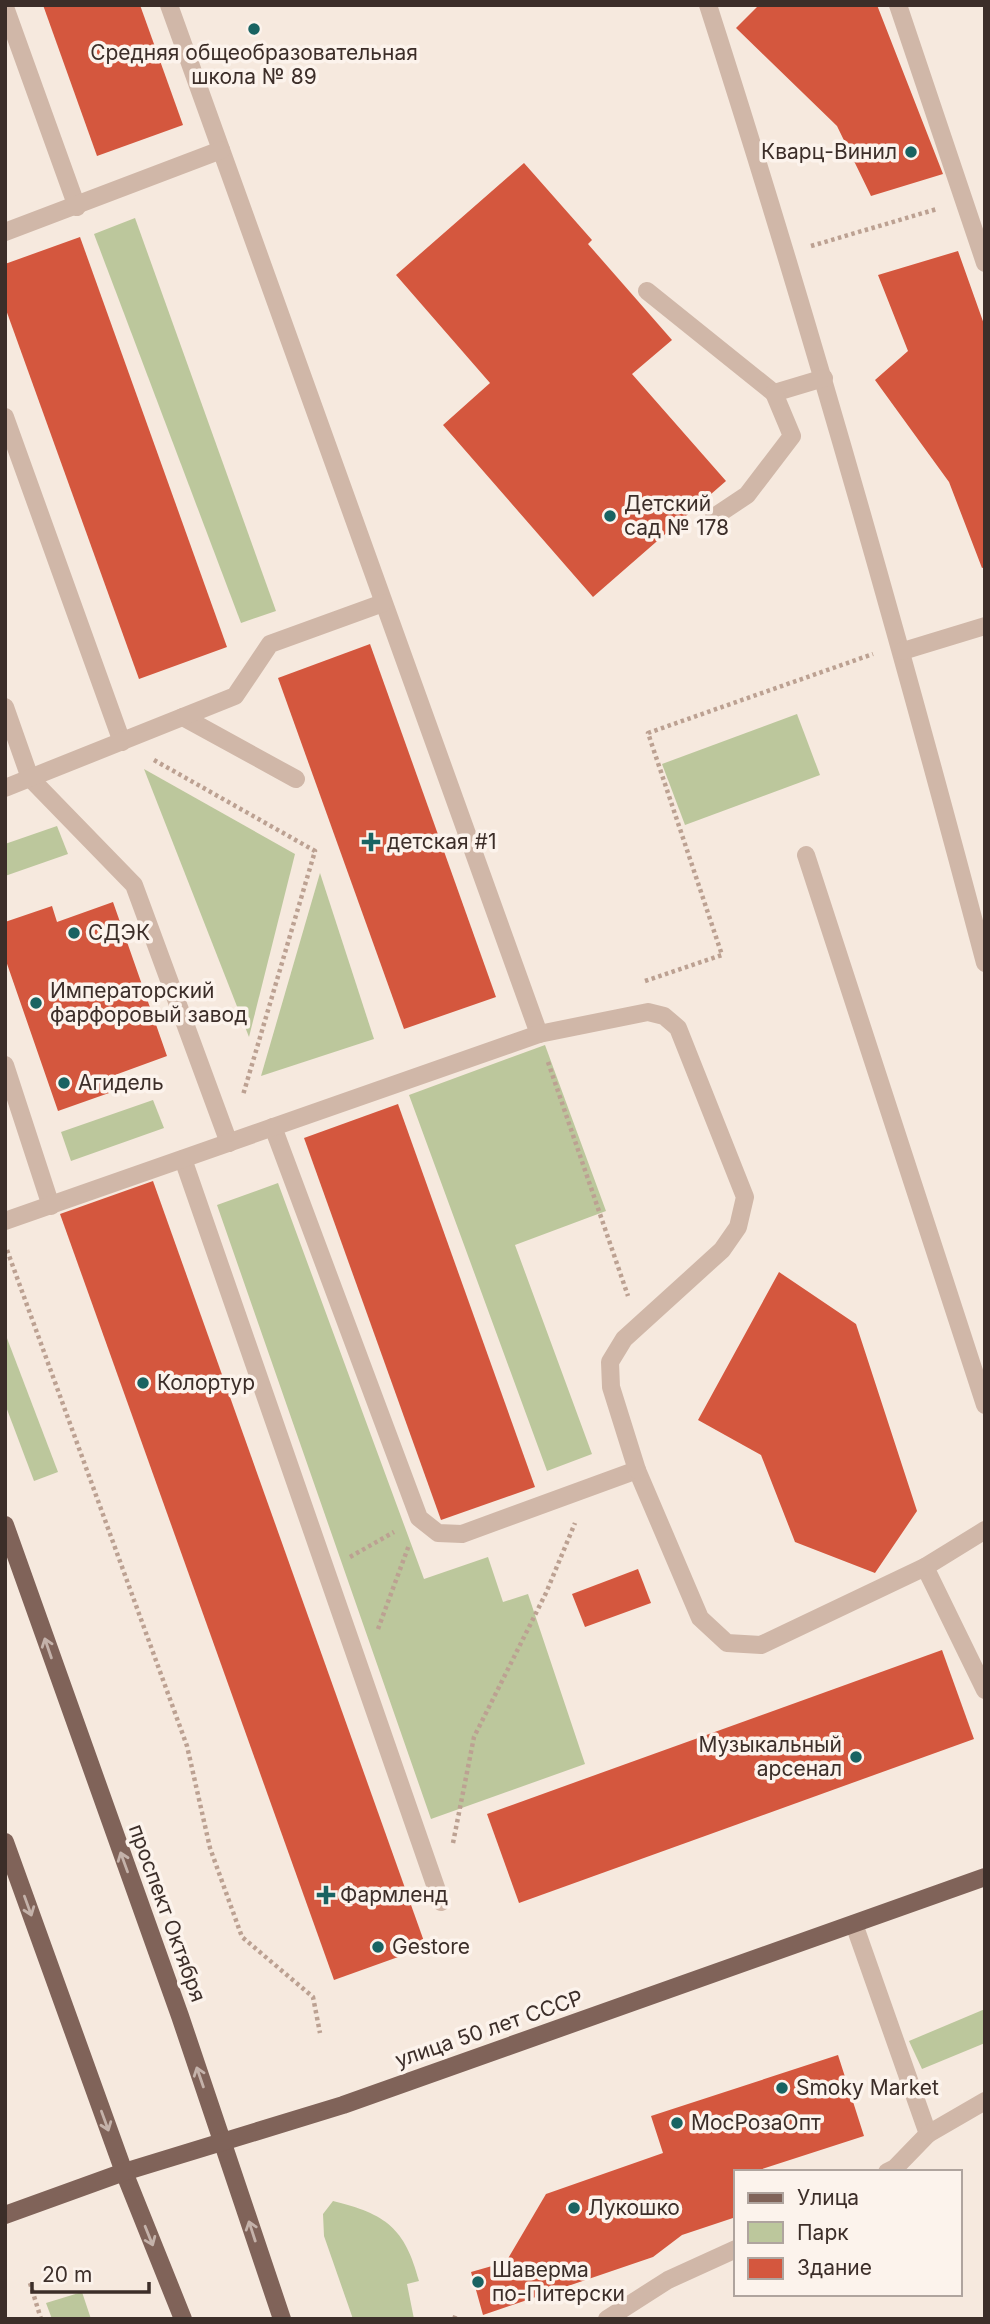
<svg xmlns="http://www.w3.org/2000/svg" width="990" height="2324" font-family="Inter,sans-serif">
<rect width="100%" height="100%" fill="#f6e9de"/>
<g fill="#bcc79c">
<polygon points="135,218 276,611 241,623 94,234"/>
<polygon points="797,714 820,775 685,825 662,764"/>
<polygon points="144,769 295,854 249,1037"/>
<polygon points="57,826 68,854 5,876 5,844"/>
<polygon points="320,873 374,1039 261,1076"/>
<polygon points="545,1045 606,1211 515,1245 592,1454 547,1471 409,1095"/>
<polygon points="153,1100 164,1128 71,1161 61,1132"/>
<polygon points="278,1183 424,1579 488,1557 503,1602 528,1594 585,1764 431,1819 217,1205"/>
<polygon points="5,1333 58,1472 34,1481 5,1404"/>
<polygon points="985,2009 985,2043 922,2069 909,2041"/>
<path d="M333 2201C386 2214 405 2228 419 2281L407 2284 414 2319H353L324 2236 323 2214Z"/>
<polygon points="82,2292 91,2319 52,2319 46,2303"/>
</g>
<g fill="#d4573e">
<polygon points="43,5 140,5 183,125 97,156"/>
<polygon points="759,5 877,5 943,174 871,196 837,126 736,28"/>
<polygon points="524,163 592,240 588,244 672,340 632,374 726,481 593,597 443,425 490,383 396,275"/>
<polygon points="80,237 227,647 139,679 5,307 5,264"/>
<polygon points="958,251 985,327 985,567 982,568 949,482 875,380 908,351 878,275"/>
<polygon points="370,644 496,997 404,1029 278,678"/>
<polygon points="113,902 167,1056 104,1079 109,1093 58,1111 5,958 5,922 52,906 57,922"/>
<polygon points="398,1104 535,1487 441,1520 304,1138"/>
<polygon points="153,1181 426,1947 334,1980 60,1214"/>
<polygon points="779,1272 856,1324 917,1511 875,1573 795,1542 761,1455 698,1420"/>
<polygon points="638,1569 651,1603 585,1627 572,1594"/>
<polygon points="942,1650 974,1739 519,1903 487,1814"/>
<polygon points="838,2055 864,2136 753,2172 736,2172 736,2217 682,2235 653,2257 483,2315 471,2272 506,2262 546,2194 663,2153 651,2116"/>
</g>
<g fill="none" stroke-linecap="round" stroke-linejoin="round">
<g stroke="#bca192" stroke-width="4.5" stroke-dasharray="3.5 3.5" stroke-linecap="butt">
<polyline points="811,246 937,209"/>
<polyline points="154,760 315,851 243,1095"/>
<polyline points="645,981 722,955 648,733 873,654"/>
<polyline points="548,1062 628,1296"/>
<polyline points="7,1250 187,1746 210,1848 242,1937 313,1997 320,2033"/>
<polyline points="350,1557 394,1532"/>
<polyline points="378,1629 409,1545"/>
<polyline points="453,1843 474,1737 546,1593 575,1523"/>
<polyline points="30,2283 41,2319"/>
<polyline points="454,2319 456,2314"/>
</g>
<g stroke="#d0b7a8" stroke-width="18">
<polyline points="169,5 539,1034"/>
<path d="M708 5C810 322 900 641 985 963"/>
<polyline points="898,5 985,263"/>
<polyline points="5,7 77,207"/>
<polyline points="5,232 221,150"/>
<polyline points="647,291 774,393 824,378"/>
<polyline points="5,417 122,742"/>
<polyline points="714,517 747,495 792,436 774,393"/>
<polyline points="903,651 985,626"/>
<polyline points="5,707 30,778 134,885 229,1143"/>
<polyline points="183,717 296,779"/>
<polyline points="5,788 235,696 270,644 383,603"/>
<polyline points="806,855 985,1405"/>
<polyline points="5,1065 51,1206"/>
<polyline points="273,1127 419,1518 438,1533 462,1534 637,1470 700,1618 727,1643 761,1645 925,1567 985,1690"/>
<polyline points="183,1159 441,1902"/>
<polyline points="5,1221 539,1034 648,1012 664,1016 678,1028 745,1197 738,1227 722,1250 624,1339 610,1362 611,1387 637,1470"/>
<polyline points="925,1567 985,1530"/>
<polyline points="854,1924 928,2134"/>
<polyline points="887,2172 895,2168 928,2134 985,2101"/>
<polyline points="607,2319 668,2280 736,2249"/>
</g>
<g stroke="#806359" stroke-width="18">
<polyline points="5,1525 180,2016 282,2319"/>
<polyline points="5,1842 124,2172 183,2319"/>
<polyline points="5,2215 124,2172 343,2105 985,1877"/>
</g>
</g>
<defs><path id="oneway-shaft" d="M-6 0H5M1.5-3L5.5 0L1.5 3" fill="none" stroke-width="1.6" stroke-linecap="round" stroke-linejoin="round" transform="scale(1.75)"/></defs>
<g stroke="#c4b2aa">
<use href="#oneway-shaft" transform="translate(48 1648) rotate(-109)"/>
<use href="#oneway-shaft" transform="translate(124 1862) rotate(-110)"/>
<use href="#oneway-shaft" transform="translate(28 1906) rotate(70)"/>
<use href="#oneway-shaft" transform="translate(200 2077) rotate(-109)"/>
<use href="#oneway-shaft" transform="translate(105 2121) rotate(70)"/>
<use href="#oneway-shaft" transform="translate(252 2231) rotate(-108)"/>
<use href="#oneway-shaft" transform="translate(149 2236) rotate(68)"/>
</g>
<g fill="#196362" stroke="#fcf3ec" stroke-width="2.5">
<circle cx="254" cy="29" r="7"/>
<circle cx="911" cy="152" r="7"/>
<circle cx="610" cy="516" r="7"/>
<path d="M367.5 831.5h7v7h7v7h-7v7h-7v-7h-7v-7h7z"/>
<circle cx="74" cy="933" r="7"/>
<circle cx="36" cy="1003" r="7"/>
<circle cx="64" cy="1083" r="7"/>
<circle cx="143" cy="1383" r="7"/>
<circle cx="856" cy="1757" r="7"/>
<path d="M322.5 1884.5h7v7h7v7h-7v7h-7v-7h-7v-7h7z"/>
<circle cx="378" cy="1947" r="7"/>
<circle cx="782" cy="2088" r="7"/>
<circle cx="677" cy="2123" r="7"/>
<circle cx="574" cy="2208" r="7"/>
<circle cx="478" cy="2282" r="7"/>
</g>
<g text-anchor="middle" stroke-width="7" stroke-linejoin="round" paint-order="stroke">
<g font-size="21" fill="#3c2e29" stroke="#fcf3ec" text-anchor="start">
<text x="254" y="60" text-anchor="middle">Средняя общеобразовательная<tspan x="254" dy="24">школа № 89</tspan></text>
<text x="897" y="159" text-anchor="end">Кварц-Винил</text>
<text x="624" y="511">Детский<tspan x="624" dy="24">сад № 178</tspan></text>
<text x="387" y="849">детская #1</text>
<text x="88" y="940">СДЭК</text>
<text x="50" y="998">Императорский<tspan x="50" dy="24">фарфоровый завод</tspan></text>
<text x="78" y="1090">Агидель</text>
<text x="157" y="1390">Колортур</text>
<text x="842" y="1752" text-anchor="end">Музыкальный<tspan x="842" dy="24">арсенал</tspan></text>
<text x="340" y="1902">Фармленд</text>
<text x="392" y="1954">Gestore</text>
<text x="796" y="2095">Smoky Market</text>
<text x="691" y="2130">МосРозаОпт</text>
<text x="588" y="2215">Лукошко</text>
<text x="492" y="2277">Шаверма<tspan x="492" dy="24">по-Питерски</tspan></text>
</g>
<g font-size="21" fill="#3c2e29" stroke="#fcf3ec">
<text transform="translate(167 1913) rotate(70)" y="7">проспект Октября</text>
<text transform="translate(489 2029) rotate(-19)" y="7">улица 50 лет СССР</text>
</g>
</g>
<rect width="990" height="2324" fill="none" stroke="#3c2e29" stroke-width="14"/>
<rect x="734" y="2170" width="228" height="126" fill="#fcf3ec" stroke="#afa49e" stroke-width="2"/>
<rect x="748" y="2193" width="35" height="10" fill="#806359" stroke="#afa49e" stroke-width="2"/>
<text x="797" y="2205" font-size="21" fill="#3c2e29">Улица</text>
<rect x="748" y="2222" width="35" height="21" fill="#bcc79c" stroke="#afa49e" stroke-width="2"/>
<text x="797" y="2240" font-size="21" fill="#3c2e29">Парк</text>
<rect x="748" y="2258" width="35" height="21" fill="#d4573e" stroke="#afa49e" stroke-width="2"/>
<text x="797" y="2275" font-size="21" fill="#3c2e29">Здание</text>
<path d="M32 2282v10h117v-10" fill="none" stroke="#3c2e29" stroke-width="3.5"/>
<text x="42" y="2282" font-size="21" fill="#3c2e29" stroke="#fcf3ec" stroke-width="5" paint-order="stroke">20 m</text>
</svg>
